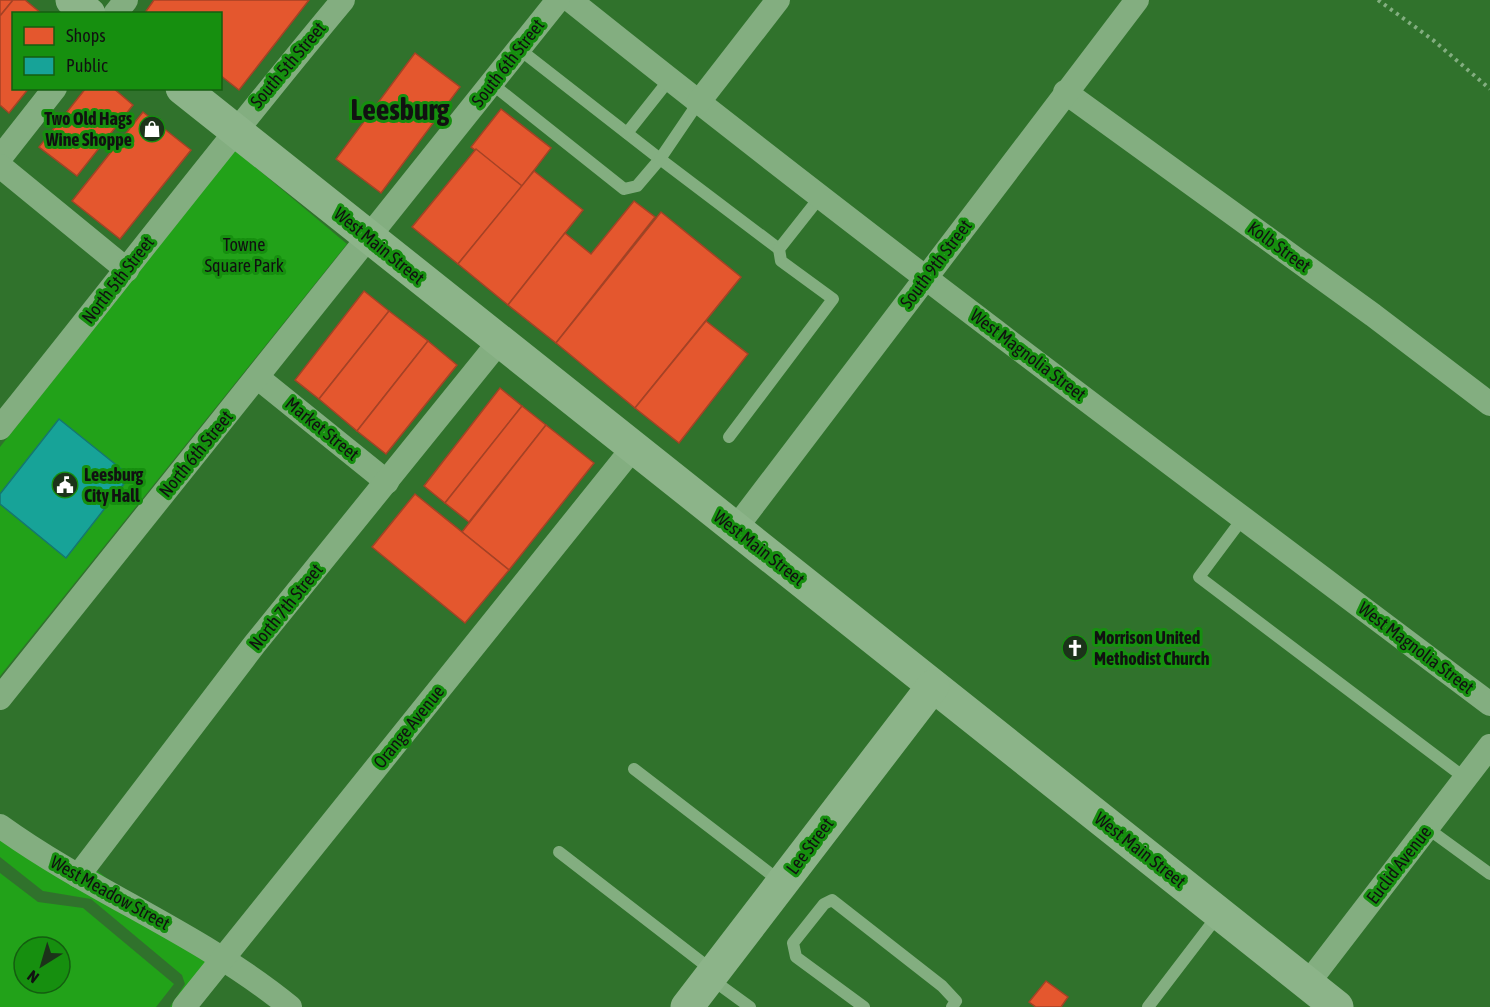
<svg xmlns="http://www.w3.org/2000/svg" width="1490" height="1007" font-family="'Asap Condensed',sans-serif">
<rect width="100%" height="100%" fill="#30722c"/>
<g fill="#22a219" fill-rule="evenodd">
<polygon points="235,150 347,244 0,676 0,447"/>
<polygon points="0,831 50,864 87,863 217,964 183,1007 170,1007 185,984 182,975 91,899 43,891 0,857"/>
<path d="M0 873 38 902 83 908 174 984 156 1007H0ZM24 947H60V983H24Z"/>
</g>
<g fill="#e4572e" stroke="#a54225" stroke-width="1.5">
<polygon points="0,0 13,0 0,16"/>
<polygon points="13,0 25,0 42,14 14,14 14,88 29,88 9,113 0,105 0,16"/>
<polygon points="154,0 309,0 239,90 220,75 220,14 144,14"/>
<polygon points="415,53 460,87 381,193 336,159"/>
<polygon points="86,88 113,88 133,105 77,176 39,147"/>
<polygon points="501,109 551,148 522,186 471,147"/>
<polygon points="143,112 191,150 120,239 72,201"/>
<polygon points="476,149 522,186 458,264 412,227"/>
<polygon points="534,171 583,210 508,305 458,264"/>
<polygon points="634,201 655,217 556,343 508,305 565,233 591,254"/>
<polygon points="661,212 741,277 635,408 556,343"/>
<polygon points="364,291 389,311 319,399 295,380"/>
<polygon points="389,311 428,341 357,431 319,399"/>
<polygon points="706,321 748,354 679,443 635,408"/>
<polygon points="428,341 457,365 386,454 357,431"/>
<polygon points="500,388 522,406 445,503 424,486"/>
<polygon points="522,406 546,425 469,522 445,503"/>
<polygon points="546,425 594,463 509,570 462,532"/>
<polygon points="415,494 509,570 465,623 372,547"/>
<polygon points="1046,981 1068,997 1061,1007 1036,1007 1029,1002"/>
</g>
<polygon fill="#17a398" stroke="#157770" stroke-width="1.5" points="59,419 130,476 66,558 0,504 0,494"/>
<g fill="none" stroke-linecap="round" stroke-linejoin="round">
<polyline stroke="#83ae80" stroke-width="4" stroke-dasharray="3 4.5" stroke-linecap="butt" points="1378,0 1433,40 1490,89"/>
<g stroke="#83ae80" stroke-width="12">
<polyline points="492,84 624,189 637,186 660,159 519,49"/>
<polyline points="698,103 660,159 779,249"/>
<polyline points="627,133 669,80"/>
<polyline points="729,437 833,299 781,261 779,249 820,197"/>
<polyline points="1243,518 1199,577 1465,778"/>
<polyline points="634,769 781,882"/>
<polyline points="1427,828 1490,874"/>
<polyline points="559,852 713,971"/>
<polyline points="710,978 750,1007"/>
<polyline points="864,1007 796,957 793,943 824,904 832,900 942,986 956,1001 952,1007"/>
<polyline points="1148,1007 1219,914"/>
</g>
<g stroke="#83ae80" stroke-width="24">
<path d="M570 0C871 241 1182 472 1490 704"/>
<polyline points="115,14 126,0"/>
<polyline points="1065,92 1373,315 1490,404"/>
<polyline points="698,103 778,0"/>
<polyline points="0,158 55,88"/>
<polyline points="0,166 127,270"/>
<polyline points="257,377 387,482"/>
<path d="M0 428C115 285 226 140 343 0"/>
<polyline points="735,529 1137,0"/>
<polyline points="0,698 558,0"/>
<path d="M0 826C93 893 201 934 290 1007"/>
<polyline points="78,876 254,645 499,342"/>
<polyline points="1308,983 1490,746"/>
<polyline points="184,1007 633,448"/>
</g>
<g stroke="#8cb489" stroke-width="33">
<polyline points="72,0 89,14"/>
<polyline points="182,88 1337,1007"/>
<polyline points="687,1007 933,686"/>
</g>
</g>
<defs>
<g id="shop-disc" transform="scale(1.35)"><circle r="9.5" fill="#1c331a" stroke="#168f0f"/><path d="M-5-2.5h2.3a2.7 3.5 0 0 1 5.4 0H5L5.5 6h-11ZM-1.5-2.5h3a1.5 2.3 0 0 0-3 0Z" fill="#fff"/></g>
<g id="civic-disc" transform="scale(1.35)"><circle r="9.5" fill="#1c331a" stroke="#168f0f"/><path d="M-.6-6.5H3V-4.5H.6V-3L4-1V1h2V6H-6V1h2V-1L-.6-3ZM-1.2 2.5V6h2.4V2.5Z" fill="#fff"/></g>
<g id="church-disc" transform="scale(1.35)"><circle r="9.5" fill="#1c331a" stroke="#168f0f"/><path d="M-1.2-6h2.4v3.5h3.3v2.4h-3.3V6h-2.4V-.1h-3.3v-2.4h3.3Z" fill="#fff"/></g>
</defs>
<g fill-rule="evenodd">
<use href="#shop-disc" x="152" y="129"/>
<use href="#civic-disc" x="65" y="485"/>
<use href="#church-disc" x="1075" y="648"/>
</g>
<g text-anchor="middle" stroke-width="6" stroke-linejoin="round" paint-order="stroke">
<g font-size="18" fill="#111" stroke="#168f0f">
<text transform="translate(508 63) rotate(-52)" y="6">South 6th Street</text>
<text transform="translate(288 65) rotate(-50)" y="6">South 5th Street</text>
<text transform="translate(379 246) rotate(39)" y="6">West Main Street</text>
<text transform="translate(1279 247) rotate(36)" y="6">Kolb Street</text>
<text transform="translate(936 264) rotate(-53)" y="6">South 9th Street</text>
<text transform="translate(118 280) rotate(-52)" y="6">North 5th Street</text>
<text transform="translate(1028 355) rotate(37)" y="6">West Magnolia Street</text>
<text transform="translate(322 429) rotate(39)" y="6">Market Street</text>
<text transform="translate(196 454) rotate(-51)" y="6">North 6th Street</text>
<text transform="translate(759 548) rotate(38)" y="6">West Main Street</text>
<text transform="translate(286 607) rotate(-51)" y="6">North 7th Street</text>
<text transform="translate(1416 648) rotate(37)" y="6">West Magnolia Street</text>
<text transform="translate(409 727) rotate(-51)" y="6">Orange Avenue</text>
<text transform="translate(810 846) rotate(-53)" y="6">Lee Street</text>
<text transform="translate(1140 850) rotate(38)" y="6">West Main Street</text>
<text transform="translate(1399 865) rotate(-52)" y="6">Euclid Avenue</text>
<text transform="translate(110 893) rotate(29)" y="6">West Meadow Street</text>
</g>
<g font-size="18" font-weight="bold" fill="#111" stroke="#168f0f" text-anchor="start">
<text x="132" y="125" text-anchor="end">Two Old Hags<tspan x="132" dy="21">Wine Shoppe</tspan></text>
<text x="84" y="481">Leesburg<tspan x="84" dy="21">City Hall</tspan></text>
<text x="1094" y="644">Morrison United<tspan x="1094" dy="21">Methodist Church</tspan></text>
</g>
<g font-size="18" fill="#111" stroke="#168f0f">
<text x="244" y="251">Towne<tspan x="244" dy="21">Square Park</tspan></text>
</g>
<g font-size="30" font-weight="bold" fill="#111" stroke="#168f0f">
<text x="400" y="120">Leesburg</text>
</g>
</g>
<rect x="12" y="12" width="210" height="78" fill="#168f0f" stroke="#145d10" stroke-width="1.5"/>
<rect x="24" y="27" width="30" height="18" fill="#e4572e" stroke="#145d10" stroke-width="1.5"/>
<text x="66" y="42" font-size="18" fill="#111111">Shops</text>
<rect x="24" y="57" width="30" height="18" fill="#17a398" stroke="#145d10" stroke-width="1.5"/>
<text x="66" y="72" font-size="18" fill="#111111">Public</text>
<g transform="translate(42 965) rotate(217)"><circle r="28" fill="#168f0f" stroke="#145d10" stroke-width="1.5"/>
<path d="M0-4.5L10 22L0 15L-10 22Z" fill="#1c331a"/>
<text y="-9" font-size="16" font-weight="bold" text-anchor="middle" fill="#111111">N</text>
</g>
</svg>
